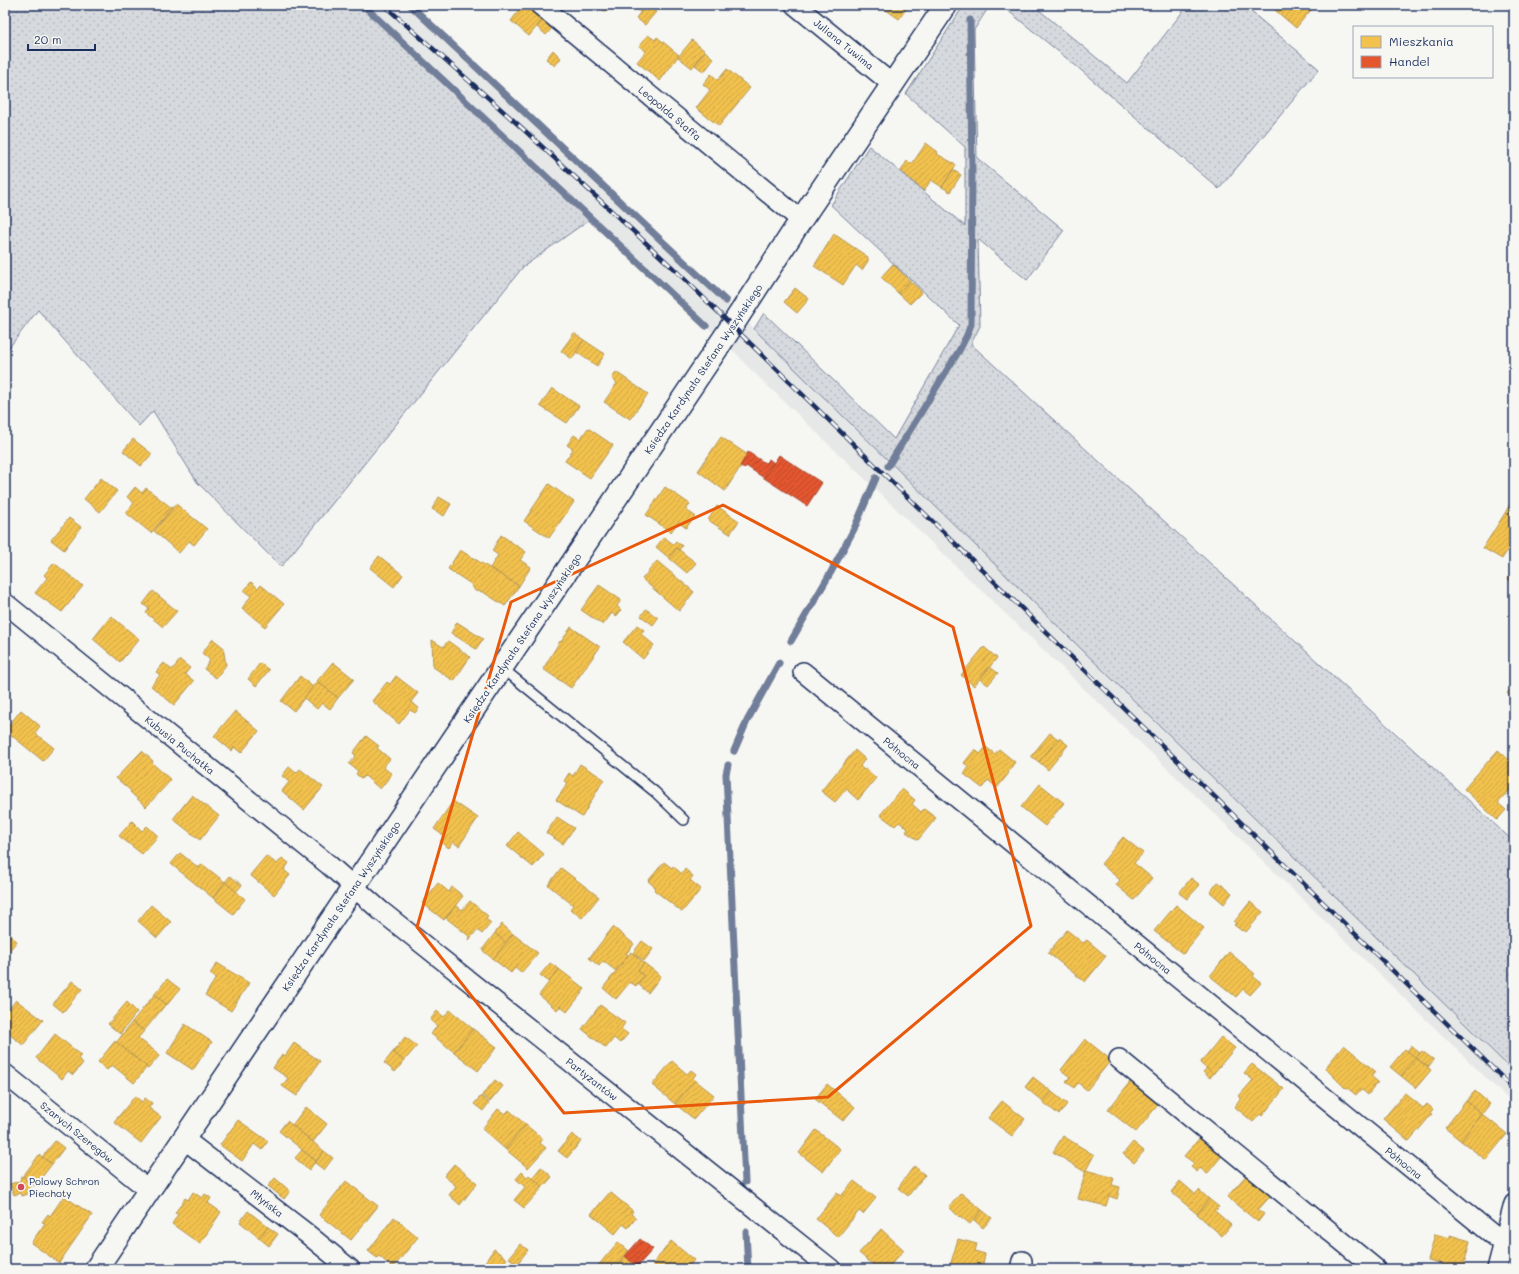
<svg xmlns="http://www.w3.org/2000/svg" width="1519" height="1274" font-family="Mali,sans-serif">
<defs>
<pattern id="green-dots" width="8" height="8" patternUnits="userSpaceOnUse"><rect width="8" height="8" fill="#d6d9dd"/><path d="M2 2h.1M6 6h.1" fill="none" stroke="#b7bbc0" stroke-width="1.8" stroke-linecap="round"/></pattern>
<pattern id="homes-hatch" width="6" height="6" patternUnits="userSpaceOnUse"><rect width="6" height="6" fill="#f2c14e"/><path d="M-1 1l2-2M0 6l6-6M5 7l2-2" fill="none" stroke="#cfa646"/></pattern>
<pattern id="shops-hatch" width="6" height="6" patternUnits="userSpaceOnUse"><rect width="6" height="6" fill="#e4572e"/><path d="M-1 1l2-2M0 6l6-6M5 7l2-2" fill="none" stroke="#b8482a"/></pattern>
</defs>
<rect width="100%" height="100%" fill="#f6f6f2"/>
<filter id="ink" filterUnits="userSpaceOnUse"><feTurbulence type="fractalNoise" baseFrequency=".025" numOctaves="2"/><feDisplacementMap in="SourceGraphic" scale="8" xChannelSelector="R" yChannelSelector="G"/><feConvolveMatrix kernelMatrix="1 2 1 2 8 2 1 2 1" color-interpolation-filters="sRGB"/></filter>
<g filter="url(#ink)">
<polygon fill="#e6e7e7" points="363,5 410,5 726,301 1514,1072 1514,1105 1220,819 746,365 738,355 706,326"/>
<g fill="url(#green-dots)" stroke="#78849e">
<polygon points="5,5 363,5 590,219 523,267 281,567 197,482 153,411 139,426 38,310 5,353"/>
<polygon points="964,5 990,5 974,30 977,158 1064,230 1027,280 978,239 980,326 971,344 1514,842 1514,1072 754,329 764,313 894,439 959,325 831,205 869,146 965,226 965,147 906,94"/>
<polygon points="1001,5 1033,5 1127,83 1188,5 1243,5 1319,69 1219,189 1075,65"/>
</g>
<g fill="url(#homes-hatch)" stroke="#b29553">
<polygon points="523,5 526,5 543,19 529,36 511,21"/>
<polygon points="597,5 612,5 606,12"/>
<polygon points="637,5 646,5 640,12 635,8"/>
<polygon points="646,5 656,12 645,25 636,18"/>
<polygon points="879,5 909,5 899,19"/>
<polygon points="1269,5 1315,5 1296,28"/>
<polygon points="543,19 553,27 546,35 537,27"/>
<polygon points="648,35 655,40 657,37 679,55 660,81 637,62 646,51 639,46"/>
<polygon points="692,40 705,51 692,68 678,57"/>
<polygon points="553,50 561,58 555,66 546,59"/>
<polygon points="705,51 714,59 704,72 695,65"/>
<polygon points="727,69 750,88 719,126 696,108 710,90 703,84 711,74 718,80"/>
<polygon points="926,143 938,152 937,154 953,163 953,162 956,165 942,187 931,180 924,191 901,171 907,161 912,164"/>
<polygon points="953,170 961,175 950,192 942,187"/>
<polygon points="834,234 868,257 868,261 862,270 856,265 843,285 814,266"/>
<polygon points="893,264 910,281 898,293 881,277"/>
<polygon points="910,281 922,292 910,304 898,293"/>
<polygon points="795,288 809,299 797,313 784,302"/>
<polygon points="574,333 584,340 572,359 561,351"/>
<polygon points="584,340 605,354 597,366 576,352"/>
<polygon points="616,372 648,394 630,419 604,402 617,383 612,379"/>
<polygon points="552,388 579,406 567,423 540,406"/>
<polygon points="588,428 613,445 590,478 565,461 573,449 567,445 574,435 580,439"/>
<polygon points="721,437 748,455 725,491 698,471"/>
<polygon points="133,439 152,454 141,466 123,451"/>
<polygon points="101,478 117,491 100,512 84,499"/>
<polygon points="549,484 574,502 549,538 524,521"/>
<polygon points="135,487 142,493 146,488 172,508 151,533 126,513 134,503 127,497"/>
<polygon points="665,487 690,504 686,510 695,516 686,528 678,522 671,532 646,515"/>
<polygon points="439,497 451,504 444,516 432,509"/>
<polygon points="1514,497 1514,518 1505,513"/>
<polygon points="176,504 207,529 194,545 189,541 179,553 154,531"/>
<polygon points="717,506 739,521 730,534 708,520"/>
<polygon points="1505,513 1514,518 1514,540 1502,559 1483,548"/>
<polygon points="69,518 81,527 64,550 51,540"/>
<polygon points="501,535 526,552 520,560 531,567 519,586 490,568 498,555 492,551"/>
<polygon points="664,537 673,544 676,541 682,546 679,550 677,548 669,558 656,547"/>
<polygon points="677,548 696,563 687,573 669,558"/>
<polygon points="460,550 519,586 505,606 483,592 475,591 471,584 448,569"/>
<polygon points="379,556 403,575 394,587 370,568"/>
<polygon points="657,561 694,592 679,611 642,579"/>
<polygon points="54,563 83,586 62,612 35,593 47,578 44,575"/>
<polygon points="1514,570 1514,584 1508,579"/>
<polygon points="251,582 258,588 261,585 284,604 265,627 242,608 251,596 244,591"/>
<polygon points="599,585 621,600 617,606 621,610 616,617 612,613 603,625 581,610"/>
<polygon points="153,591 177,611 163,627 146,613 149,609 143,604"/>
<polygon points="646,609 658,618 653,625 641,616"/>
<polygon points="111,616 139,639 120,662 93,639"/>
<polygon points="457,622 483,639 476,649 451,633"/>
<polygon points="637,625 644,630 641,634 654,645 643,659 623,642"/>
<polygon points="571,627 600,647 571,688 543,669 560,641 561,642"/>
<polygon points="213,639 223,647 226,665 216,678 204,669 210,660 202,653"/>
<polygon points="432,640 443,647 448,641 470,657 454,681 433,667"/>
<polygon points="984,647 997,658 974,686 961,675"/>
<polygon points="180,660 190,668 185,674 194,681 174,705 151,686 160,675 156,672 164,663 172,670"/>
<polygon points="333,662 354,679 338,698 317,681"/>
<polygon points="260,663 269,670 256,686 248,679"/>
<polygon points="990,667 998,673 988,685 980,679"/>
<polygon points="300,676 313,687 294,711 281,701"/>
<polygon points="396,676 418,693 411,702 419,708 415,713 410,710 399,724 372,701 387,682 390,684"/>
<polygon points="317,681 338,698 330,709 322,703 317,709 304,698"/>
<polygon points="1514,685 1514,700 1507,693"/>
<polygon points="21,710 40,726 35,733 54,748 43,761 5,730"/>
<polygon points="235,711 259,731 241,753 234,747 232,751 214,736"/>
<polygon points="1050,733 1058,739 1039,762 1031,756"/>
<polygon points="366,736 379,746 377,748 390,759 383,767 392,774 380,789 365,776 362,779 356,774 358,771 349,764 356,756 353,753"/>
<polygon points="1059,738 1068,745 1048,770 1039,762"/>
<polygon points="986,747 995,754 999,749 1015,762 1008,772 1009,773 997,788 988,780 982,788 964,774 969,767 964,763 975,749 980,754"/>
<polygon points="855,750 865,759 860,766 864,770 866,769 876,778 858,800 848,791 849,790 847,788 835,802 821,791"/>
<polygon points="1498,750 1514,764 1514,788 1513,787 1498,803 1506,810 1497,820 1464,789"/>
<polygon points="142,751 153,761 152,763 171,780 146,807 130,792 131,791 116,778"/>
<polygon points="580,764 604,779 582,817 556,800 568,783 564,781 569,773 573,776"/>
<polygon points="289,767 296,773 300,769 323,787 304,810 282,791 289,782 282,776"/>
<polygon points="1040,784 1064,803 1045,826 1021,807"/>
<polygon points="902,789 915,800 912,804 921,812 924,809 936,818 918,840 906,832 908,829 899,822 895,826 880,815"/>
<polygon points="192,795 219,816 200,840 173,819"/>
<polygon points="453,801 478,818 459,846 453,842 449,848 440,842 444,836 434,829"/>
<polygon points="557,817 574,828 563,844 546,833"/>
<polygon points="132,821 142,831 147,826 158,836 142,854 119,836"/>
<polygon points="518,832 544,854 533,867 507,846"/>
<polygon points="1123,837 1143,853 1134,863 1152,878 1134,900 1116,885 1120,880 1101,864"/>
<polygon points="180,853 199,868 202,864 225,882 213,898 171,864"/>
<polygon points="266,856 277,864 282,858 289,863 284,870 290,875 274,895 250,875"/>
<polygon points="664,862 672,868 673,866 682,874 685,869 693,876 690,880 701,889 682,912 654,890 656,888 648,881"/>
<polygon points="561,868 599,897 582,918 570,909 573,905 548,885"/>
<polygon points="230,876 242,885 236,892 225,882"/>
<polygon points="1191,878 1200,885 1187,899 1179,893"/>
<polygon points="225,882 245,899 233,914 213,898"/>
<polygon points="1218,882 1232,893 1224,904 1210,892"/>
<polygon points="438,883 449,892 452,887 463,896 444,920 422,903"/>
<polygon points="470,901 488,916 486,919 491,923 482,934 477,930 469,940 470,937 446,918 456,905 462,910"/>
<polygon points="1250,902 1263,912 1246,932 1243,930 1242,931 1234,925 1236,923 1234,922"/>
<polygon points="151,905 171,922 157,938 138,921"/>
<polygon points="1176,905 1204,928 1183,954 1154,931"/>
<polygon points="502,924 513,934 506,943 495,933"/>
<polygon points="613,927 634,944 626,954 628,955 616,971 603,961 599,966 589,958"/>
<polygon points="1067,930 1083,943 1087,940 1106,956 1085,982 1048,953"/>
<polygon points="5,932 17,941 9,951 5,949"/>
<polygon points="495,933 506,943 493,959 482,950"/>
<polygon points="513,934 538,953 521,973 515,968 511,973 493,959"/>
<polygon points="642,941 653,949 644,961 633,953"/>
<polygon points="631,952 644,963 638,971 644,976 636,986 630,982 616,999 603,988"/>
<polygon points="1229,952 1255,974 1253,976 1261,983 1250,995 1243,989 1236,997 1210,976"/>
<polygon points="217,963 249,983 231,1011 205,995 216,978 210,974"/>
<polygon points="550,963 559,969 549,982 540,975"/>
<polygon points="644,963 661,976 648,993 638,984 644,976 638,971"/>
<polygon points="559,969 585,989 567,1012 560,1006 557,1010 539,995"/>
<polygon points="167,979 180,989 167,1005 154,995"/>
<polygon points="72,981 82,989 63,1012 53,1004"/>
<polygon points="154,995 166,1004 144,1031 132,1022"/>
<polygon points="16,1000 43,1020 23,1045 5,1031 5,1014"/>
<polygon points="127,1002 137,1012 120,1034 108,1024"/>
<polygon points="600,1005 625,1023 621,1029 628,1034 620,1043 614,1038 606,1048 582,1029"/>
<polygon points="450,1010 473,1029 454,1052 431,1034 437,1026 430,1020 437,1011 444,1017"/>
<polygon points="132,1022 144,1031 138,1038 160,1055 148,1069 116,1043"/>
<polygon points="185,1024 212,1042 193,1070 167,1053"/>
<polygon points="473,1029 497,1047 478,1071 454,1052"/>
<polygon points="55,1034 81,1055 78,1059 83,1063 73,1075 68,1071 62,1079 36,1058"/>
<polygon points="405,1037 417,1046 404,1061 393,1052"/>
<polygon points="1221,1037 1235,1048 1213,1074 1200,1063"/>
<polygon points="1085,1039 1111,1060 1087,1090 1078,1083 1074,1088 1066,1081 1070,1077 1061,1070"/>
<polygon points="115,1041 147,1067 134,1083 112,1065 107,1070 98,1062"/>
<polygon points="294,1043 320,1061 297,1096 282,1086 288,1078 273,1068 282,1054 285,1056"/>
<polygon points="1344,1045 1375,1071 1371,1076 1378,1082 1368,1095 1361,1089 1356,1095 1346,1087 1345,1088 1325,1068"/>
<polygon points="1411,1046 1420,1053 1416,1058 1407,1051"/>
<polygon points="1405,1049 1416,1058 1401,1076 1390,1067"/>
<polygon points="1422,1051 1434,1060 1428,1067 1416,1058"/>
<polygon points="393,1052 404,1061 395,1072 384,1063"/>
<polygon points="1416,1058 1431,1070 1416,1088 1401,1076"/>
<polygon points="672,1061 687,1074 691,1070 696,1074 693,1078 695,1080 675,1104 652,1085"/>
<polygon points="1252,1064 1284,1089 1262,1116 1260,1114 1253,1122 1235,1107 1241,1098 1239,1096 1253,1080 1244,1073"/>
<polygon points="1207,1068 1213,1074 1210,1078 1203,1072"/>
<polygon points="1033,1077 1052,1092 1043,1102 1025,1087"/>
<polygon points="1133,1078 1161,1101 1136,1132 1108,1110"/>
<polygon points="495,1080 503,1086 490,1102 482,1095"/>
<polygon points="695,1080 714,1095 694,1119 675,1104"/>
<polygon points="827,1084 855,1107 843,1121 815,1099"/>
<polygon points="1475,1091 1490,1104 1482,1114 1466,1101"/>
<polygon points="1052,1092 1067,1104 1059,1115 1043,1102"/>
<polygon points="1405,1093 1423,1108 1427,1104 1433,1109 1430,1113 1432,1114 1409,1141 1383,1119"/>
<polygon points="135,1096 142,1102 145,1098 152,1103 149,1108 161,1117 141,1143 114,1122"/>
<polygon points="481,1096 489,1103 483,1111 474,1104"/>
<polygon points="1002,1101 1025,1119 1012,1136 988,1118"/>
<polygon points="1466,1101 1482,1114 1461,1141 1445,1128"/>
<polygon points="306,1107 327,1124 313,1142 292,1125"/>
<polygon points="498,1109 505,1114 509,1110 526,1125 505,1149 482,1129"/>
<polygon points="1482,1114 1507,1134 1486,1160 1461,1141"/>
<polygon points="238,1120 268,1141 262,1150 254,1144 242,1161 220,1145"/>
<polygon points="287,1121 324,1151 316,1161 279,1131"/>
<polygon points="526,1125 543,1139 540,1143 546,1148 528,1168 505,1149"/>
<polygon points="816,1130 840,1149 823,1172 799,1153"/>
<polygon points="572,1134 581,1141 567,1158 558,1151"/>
<polygon points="1203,1134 1225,1152 1207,1174 1200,1168 1197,1172 1191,1167 1194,1163 1184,1156"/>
<polygon points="1063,1136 1094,1155 1085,1172 1053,1152"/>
<polygon points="55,1141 64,1148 52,1164 42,1157"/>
<polygon points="1133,1142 1144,1151 1134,1163 1123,1154"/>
<polygon points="302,1150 316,1161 309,1170 295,1158"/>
<polygon points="324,1151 333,1158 324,1170 315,1163"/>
<polygon points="39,1155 52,1164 35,1186 23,1176"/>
<polygon points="454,1164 477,1183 460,1205 449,1195 456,1186 444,1176"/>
<polygon points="914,1166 925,1175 908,1196 898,1188"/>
<polygon points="541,1167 552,1177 543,1187 532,1178"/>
<polygon points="1086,1170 1114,1178 1112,1185 1120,1187 1117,1199 1109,1196 1106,1206 1078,1199"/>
<polygon points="522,1172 527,1177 529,1175 543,1187 524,1208 514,1200 525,1187 516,1179"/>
<polygon points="1249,1172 1274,1192 1258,1210 1264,1214 1258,1222 1227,1197"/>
<polygon points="21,1176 24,1177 31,1186 26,1190 28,1194 22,1196 20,1193 14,1195 10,1184 20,1181"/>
<polygon points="275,1178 290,1191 284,1199 268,1186"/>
<polygon points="346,1181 378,1206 351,1240 319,1215"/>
<polygon points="854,1181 876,1198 863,1214 859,1211 838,1237 816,1219 837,1193 841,1196"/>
<polygon points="1180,1181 1195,1194 1199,1190 1209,1199 1197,1214 1171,1192"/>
<polygon points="193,1192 202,1198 205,1194 211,1198 208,1203 221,1212 200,1244 172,1224 178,1214 175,1213 185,1198 188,1200"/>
<polygon points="610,1192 633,1211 631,1214 636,1218 628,1228 623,1224 615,1234 591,1214"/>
<polygon points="961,1193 982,1210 970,1224 960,1216 959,1217 949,1207"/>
<polygon points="64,1196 92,1215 59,1263 31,1243 45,1223 42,1222 48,1214 50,1216"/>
<polygon points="1209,1199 1219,1207 1215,1211 1231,1225 1222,1236 1197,1214"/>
<polygon points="982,1210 992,1218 983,1228 974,1220"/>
<polygon points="248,1211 268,1227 259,1238 240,1222"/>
<polygon points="394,1217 418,1237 393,1268 379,1256 377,1258 368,1251"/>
<polygon points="268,1227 278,1234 269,1246 259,1238"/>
<polygon points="881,1229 904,1250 887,1269 884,1269 880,1266 878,1269 859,1253"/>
<polygon points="1435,1234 1450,1238 1450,1235 1470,1241 1463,1269 1448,1269 1442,1267 1443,1264 1428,1260"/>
<polygon points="958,1239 977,1244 975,1251 985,1254 982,1269 949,1269"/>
<polygon points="671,1241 694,1260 687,1269 656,1269 652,1265"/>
<polygon points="618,1242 629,1251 614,1269 598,1269 596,1268"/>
<polygon points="520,1244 528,1250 517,1264 509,1258"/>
<polygon points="494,1249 507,1259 499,1269 480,1269"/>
<polygon points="625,1256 637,1267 641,1269 614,1269"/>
</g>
<g fill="url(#shops-hatch)" stroke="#a84b3c">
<polygon points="748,452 765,463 769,459 774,463 764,478 746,466 745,468 740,466"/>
<polygon points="779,455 822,483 807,506 764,478"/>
<polygon points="640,1239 653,1249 637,1267 625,1256"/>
</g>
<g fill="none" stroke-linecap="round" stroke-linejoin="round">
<g stroke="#717e99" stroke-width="7">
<polyline points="363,5 706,326"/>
<polyline points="410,5 726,301"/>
<polyline points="888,466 960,349 967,335 971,324 972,170 970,20"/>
<polyline points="791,641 831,572 854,529 876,478"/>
<polyline points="734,751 747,721 779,663"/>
<polyline points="728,765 726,774 745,1182"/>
<polyline points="746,1232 748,1269"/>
</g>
<g stroke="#1b2f5e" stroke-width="12">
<polyline id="lane" points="502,668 655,792 684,820"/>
</g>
<g stroke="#1b2f5e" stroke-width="22">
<g id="street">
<polyline points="540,5 801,220"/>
<polyline points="795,5 892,84"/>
<polyline points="5,603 329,865 381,911 831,1269"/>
<polyline points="803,672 1503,1243"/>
<polyline points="1119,1059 1376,1269"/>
<polyline points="5,1074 149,1190"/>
<polyline points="184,1139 306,1233 350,1269"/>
<polyline points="1020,1269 1022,1261"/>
<polyline points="1497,1269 1514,1204"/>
</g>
</g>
<g stroke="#1b2f5e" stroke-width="25">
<polyline id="secondary" points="96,1269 726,335 801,220 946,5"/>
</g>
<use href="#lane" stroke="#f6f6f2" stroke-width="9"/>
<use href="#street" stroke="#f6f6f2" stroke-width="19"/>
<use href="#secondary" stroke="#f6f6f2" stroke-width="22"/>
<g stroke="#1b2f5e" stroke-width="4.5">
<polyline id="rail" points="384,5 522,128 674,269 1514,1089"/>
</g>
<use href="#rail" stroke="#f6f6f2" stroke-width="3" stroke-dasharray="9" stroke-linecap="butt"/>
</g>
</g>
<path fill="none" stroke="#e8590c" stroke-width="3" stroke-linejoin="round" d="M723 505 953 627 1031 926 828 1097 564 1113 417 927 511 602Z"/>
<circle fill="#d1495b" stroke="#f6f6f2" stroke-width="1.5" cx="21" cy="1187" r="4"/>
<g text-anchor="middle" stroke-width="4" stroke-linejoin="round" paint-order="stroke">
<g font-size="10" fill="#1b2f5e" stroke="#f6f6f2">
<text transform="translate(844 44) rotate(39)" y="4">Juliana Tuwima</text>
<text transform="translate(670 113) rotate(40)" y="4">Leopolda Staffa</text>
<text transform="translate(703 369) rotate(-56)" y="4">Księdza Kardynała Stefana Wyszyńskiego</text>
<text transform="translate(522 638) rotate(-56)" y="4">Księdza Kardynała Stefana Wyszyńskiego</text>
<text transform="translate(180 745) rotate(39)" y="4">Kubusia Puchatka</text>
<text transform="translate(902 753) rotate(39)" y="4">Północna</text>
<text transform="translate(341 906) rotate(-56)" y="4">Księdza Kardynała Stefana Wyszyńskiego</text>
<text transform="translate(1153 958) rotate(39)" y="4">Północna</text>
<text transform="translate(592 1079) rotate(38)" y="4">Partyzantów</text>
<text transform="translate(77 1132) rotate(39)" y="4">Szarych Szeregów</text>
<text transform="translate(1404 1163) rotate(39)" y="4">Północna</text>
<text transform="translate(267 1203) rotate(38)" y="4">Młyńska</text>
</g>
<g font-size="10" fill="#1b2f5e" stroke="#f6f6f2" text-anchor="start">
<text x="29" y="1185">Polowy Schron<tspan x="29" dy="12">Piechoty</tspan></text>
</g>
</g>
<rect width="1519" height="1274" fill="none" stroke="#f6f6f2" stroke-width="20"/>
<rect x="10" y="10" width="1499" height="1254" fill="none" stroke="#1b2f5e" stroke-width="1.5" filter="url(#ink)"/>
<rect x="1353" y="26" width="140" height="52" fill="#f6f6f2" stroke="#9ea6b7"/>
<rect x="1361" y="36" width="20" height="12" fill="#f2c14e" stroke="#9ea6b7"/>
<text x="1389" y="46" font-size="12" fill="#1b2f5e">Mieszkania</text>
<rect x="1361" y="56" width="20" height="12" fill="#e4572e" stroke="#9ea6b7"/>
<text x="1389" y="66" font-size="12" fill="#1b2f5e">Handel</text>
<path d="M28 44v6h67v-6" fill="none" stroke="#1b2f5e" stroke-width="2"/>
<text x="34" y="44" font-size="12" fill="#1b2f5e" stroke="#f6f6f2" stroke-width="3" paint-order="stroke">20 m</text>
</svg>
